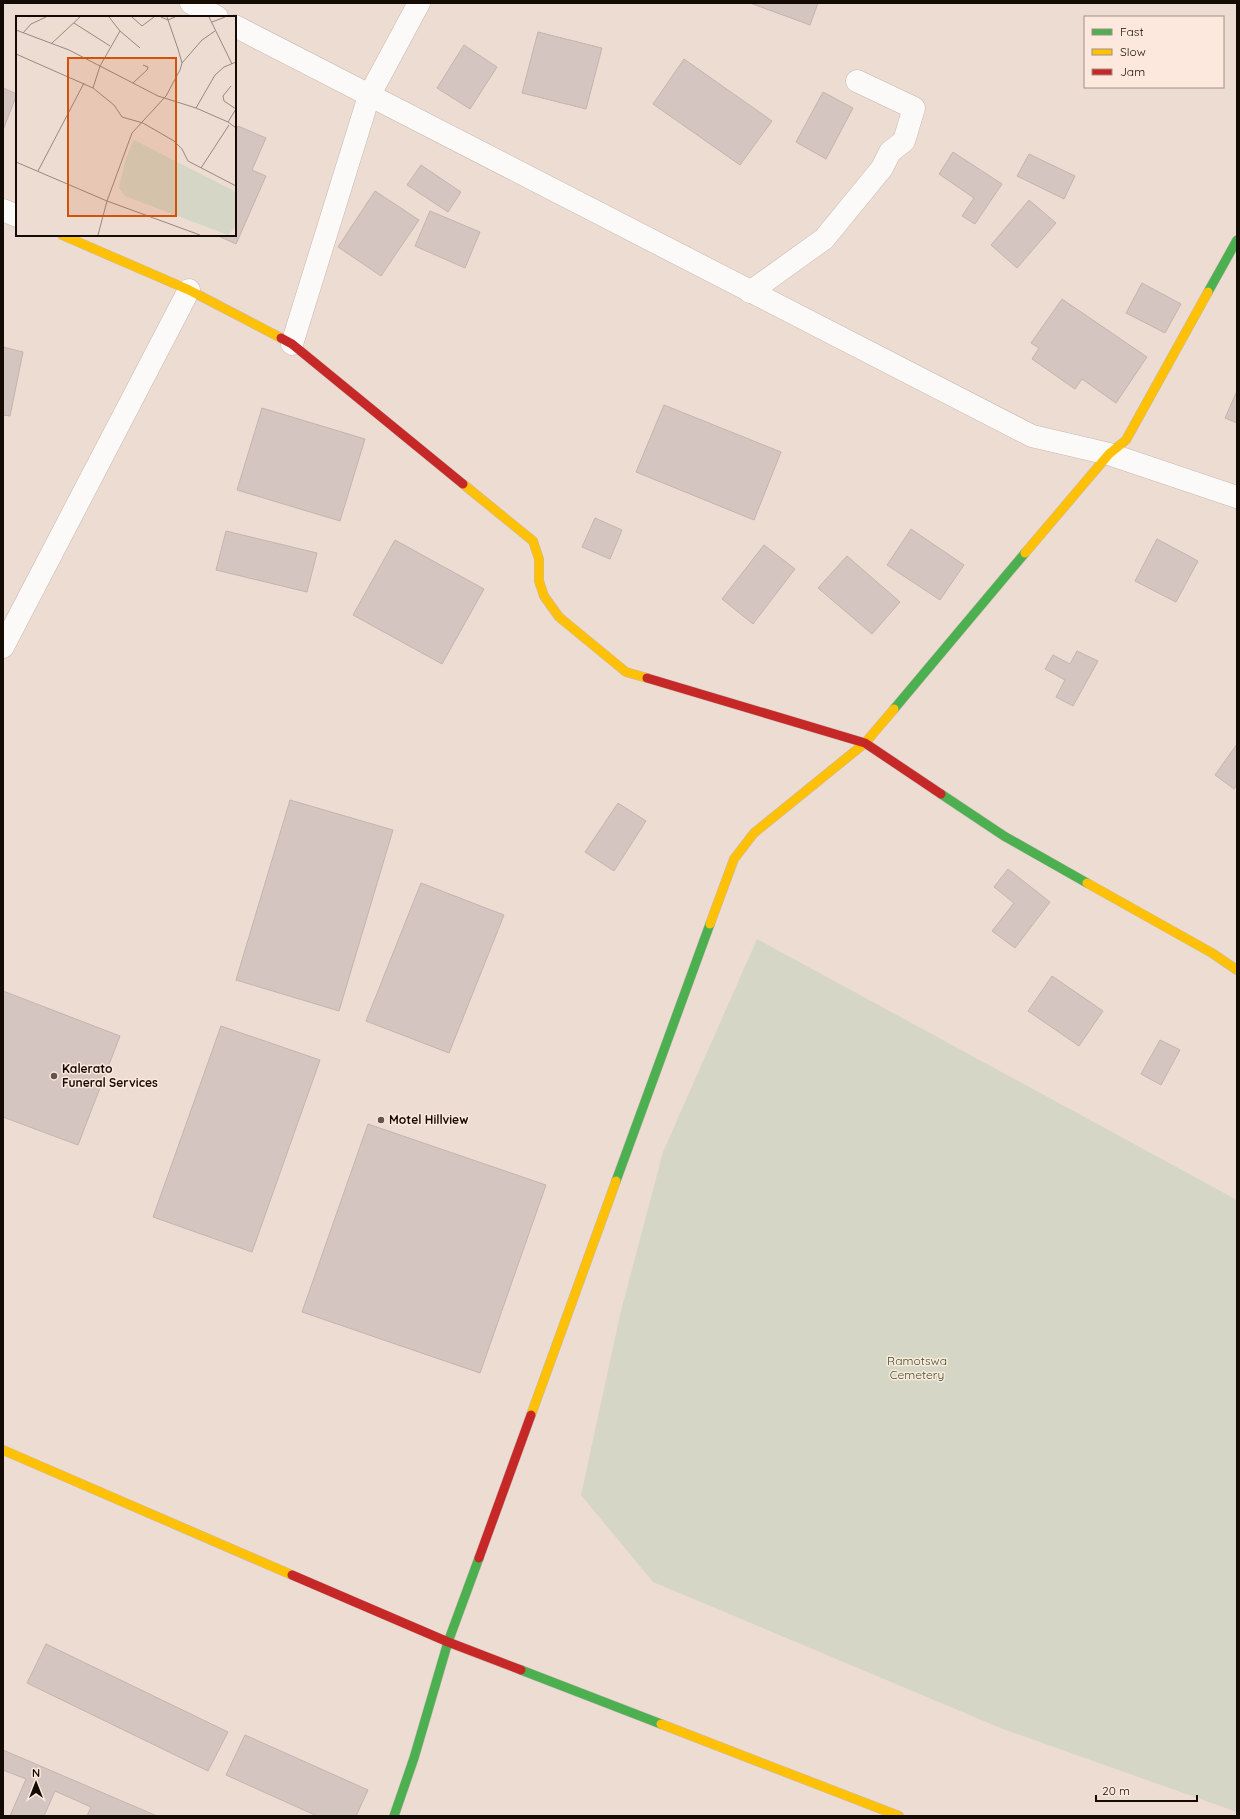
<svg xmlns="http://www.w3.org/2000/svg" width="1240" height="1819" font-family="Quicksand,sans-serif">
<rect width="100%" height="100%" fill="#eddcd2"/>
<polygon fill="#d5d6c6" points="757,939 1237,1200 1237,1812 1003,1729 653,1582 581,1495 620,1315 663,1152"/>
<g fill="#d4c5c0" stroke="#c3b4af">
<polygon points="750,3 818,3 810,25"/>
<polygon points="538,32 602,48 586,109 522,93"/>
<polygon points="464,45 497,67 470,109 437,88"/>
<polygon points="684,59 772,121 740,165 653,104"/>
<polygon points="3,88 17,94 3,130"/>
<polygon points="823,92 853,108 826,159 796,142"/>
<polygon points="238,126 266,138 252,170 266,176 236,244 216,235 235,235 235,134"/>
<polygon points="953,152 1002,184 975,224 962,216 974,198 939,174"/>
<polygon points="1029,154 1075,176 1064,199 1017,176"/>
<polygon points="421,165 461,192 448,212 407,185"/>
<polygon points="375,191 419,220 381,276 338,247"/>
<polygon points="1029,200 1056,223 1017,268 991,245"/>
<polygon points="430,211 480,232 465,268 415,246"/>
<polygon points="1142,283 1181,304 1165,333 1126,313"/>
<polygon points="1062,299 1147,357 1116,403 1082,379 1075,389 1032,359 1039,348 1031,343"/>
<polygon points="3,347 23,352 10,416 3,415"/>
<polygon points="1237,391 1237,423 1225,418"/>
<polygon points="664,405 781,452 754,520 636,472"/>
<polygon points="262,408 365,439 340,521 237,490"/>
<polygon points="595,518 622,530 610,559 582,547"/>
<polygon points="911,529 964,565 940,600 887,565"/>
<polygon points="226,531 317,553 307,592 216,570"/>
<polygon points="1157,539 1198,561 1176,602 1135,581"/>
<polygon points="395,540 484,589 442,664 353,615"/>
<polygon points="764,545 795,569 753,624 722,599"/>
<polygon points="847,556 900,602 872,634 818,588"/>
<polygon points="1077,651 1098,661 1073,706 1056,697 1065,680 1045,669 1053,655 1070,664"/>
<polygon points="1237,744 1237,785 1234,789 1215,775"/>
<polygon points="290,800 393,830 339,1011 236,980"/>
<polygon points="618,803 646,821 614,871 585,852"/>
<polygon points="1008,869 1050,902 1015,948 992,931 1014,903 994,887"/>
<polygon points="421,883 504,915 449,1053 366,1021"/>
<polygon points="1052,976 1103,1011 1079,1046 1028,1011"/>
<polygon points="3,991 120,1036 78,1145 3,1117"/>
<polygon points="221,1026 320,1060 252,1252 153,1217"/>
<polygon points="1160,1040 1180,1050 1161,1085 1141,1074"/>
<polygon points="368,1124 546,1185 480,1373 302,1312"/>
<polygon points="46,1644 228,1732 208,1771 27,1683"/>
<polygon points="245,1735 368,1790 356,1816 317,1816 226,1775"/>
<polygon points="3,1750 157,1816 87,1816 91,1807 55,1791 44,1816 10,1816 26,1779 3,1770"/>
</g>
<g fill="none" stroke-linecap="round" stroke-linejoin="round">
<g stroke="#c6b9b1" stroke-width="23">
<g id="street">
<polyline points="191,3 217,17"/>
<polyline points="235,26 1032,436 1109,454 1237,497"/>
<polyline points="3,210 17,216"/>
<polyline points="750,292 824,239 882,168 890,152 904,141 914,108 857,81"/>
<polyline points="292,344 369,96 419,3"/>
<polyline points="3,647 189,290"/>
</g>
</g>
<g stroke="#c6b9b1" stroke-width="10">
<g id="fast">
<polyline points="1208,292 1237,240"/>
<polyline points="894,709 1025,553"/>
<polyline points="941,794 1004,836 1087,883"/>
<polyline points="616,1181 710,924"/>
<polyline points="521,1670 661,1724"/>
<polyline points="394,1816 414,1758 448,1642 479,1558"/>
</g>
</g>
<g stroke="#c6b9b1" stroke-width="10">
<g id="slow">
<polyline points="62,235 189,290 281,338"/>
<polyline points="463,484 533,541 539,559 539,581 544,596 559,617 626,672 647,678"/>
<polyline points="1025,553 1109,454 1126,440 1208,292"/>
<polyline points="1087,883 1212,953 1237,970"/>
<polyline points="710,924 734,859 754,833 865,743 894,709"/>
<polyline points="531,1415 616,1181"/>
<polyline points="3,1450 292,1575"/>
<polyline points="661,1724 899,1816"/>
</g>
</g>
<g stroke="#c6b9b1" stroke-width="10">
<g id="jam">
<polyline points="281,338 292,344 463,484"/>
<polyline points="647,678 865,743 941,794"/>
<polyline points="479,1558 531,1415"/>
<polyline points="292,1575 448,1642 521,1670"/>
</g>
</g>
<use href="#street" stroke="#fcfaf8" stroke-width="22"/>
<use href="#fast" stroke="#4caf50" stroke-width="9"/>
<use href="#slow" stroke="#ffc107" stroke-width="9"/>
<use href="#jam" stroke="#c62828" stroke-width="9"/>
</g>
<g fill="#61544d" stroke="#fde8dd" stroke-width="1.5">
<circle cx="54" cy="1076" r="4"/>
<circle cx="381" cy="1120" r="4"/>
</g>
<g text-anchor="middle" stroke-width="3" stroke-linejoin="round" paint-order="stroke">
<g font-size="12" font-weight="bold" fill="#150b05" stroke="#fde8dd" text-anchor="start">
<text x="62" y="1073">Kalerato<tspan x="62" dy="14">Funeral Services</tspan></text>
<text x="389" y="1124">Motel Hillview</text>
</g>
<g font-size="12" fill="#315322" stroke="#fde8dd">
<text x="917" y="1365">Ramotswa<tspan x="917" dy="14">Cemetery</tspan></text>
</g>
</g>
<g transform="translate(16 16)">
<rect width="220" height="220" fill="#eddcd2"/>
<path d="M118 124 220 176V210L212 219 109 180 103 172 110 142Z" fill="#d5d6c6"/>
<path fill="none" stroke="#978880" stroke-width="1" d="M93 1 104 15 124 32M116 1 126 10 138 1M145 1 152 4 159 1M193 1 216 48M196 6 209 1M58 7 94 30M0 14 53 34 142 80 180 92 212 106 220 112M7 17 15 8 30 1M35 28 64 1M0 38 77 72 98 89 106 101 127 107 158 125 166 133 172 145 220 170M166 47 186 24 199 15M117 67 131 54 132 51 127 49M77 72 84 50 104 15M180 92 199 59 208 51 220 46M212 106 220 93 208 85 207 80 215 70M0 146 91 185 184 219M185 152 213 109M22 155 68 67M82 219 91 185 116 117 150 80 164 54 166 47 162 33 151 1"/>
<path fill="#d3510b" fill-opacity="0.15" stroke="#d3510b" stroke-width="2" d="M52 42H160V200H52Z"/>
<rect width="220" height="220" fill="none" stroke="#150b05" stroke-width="2"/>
</g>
<rect width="1240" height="1819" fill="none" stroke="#150b05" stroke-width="8"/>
<rect x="1084" y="16" width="140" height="72" fill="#fde8dd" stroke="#a09087"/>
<rect x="1092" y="29" width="20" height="6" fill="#4caf50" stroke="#a09087"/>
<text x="1120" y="36" font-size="12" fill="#150b05">Fast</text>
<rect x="1092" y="49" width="20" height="6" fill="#ffc107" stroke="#a09087"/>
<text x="1120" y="56" font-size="12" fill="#150b05">Slow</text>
<rect x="1092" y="69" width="20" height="6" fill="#c62828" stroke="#a09087"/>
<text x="1120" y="76" font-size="12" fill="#150b05">Jam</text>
<g transform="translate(36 1783)" stroke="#fde8dd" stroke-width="3" paint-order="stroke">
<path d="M0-3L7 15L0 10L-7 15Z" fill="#150b05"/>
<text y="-6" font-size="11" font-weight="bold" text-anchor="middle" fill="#150b05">N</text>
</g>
<path d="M1096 1795v6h101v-6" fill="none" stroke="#150b05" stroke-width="2"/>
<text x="1102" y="1795" font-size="12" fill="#150b05" stroke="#fde8dd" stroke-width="3" paint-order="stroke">20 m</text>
</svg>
